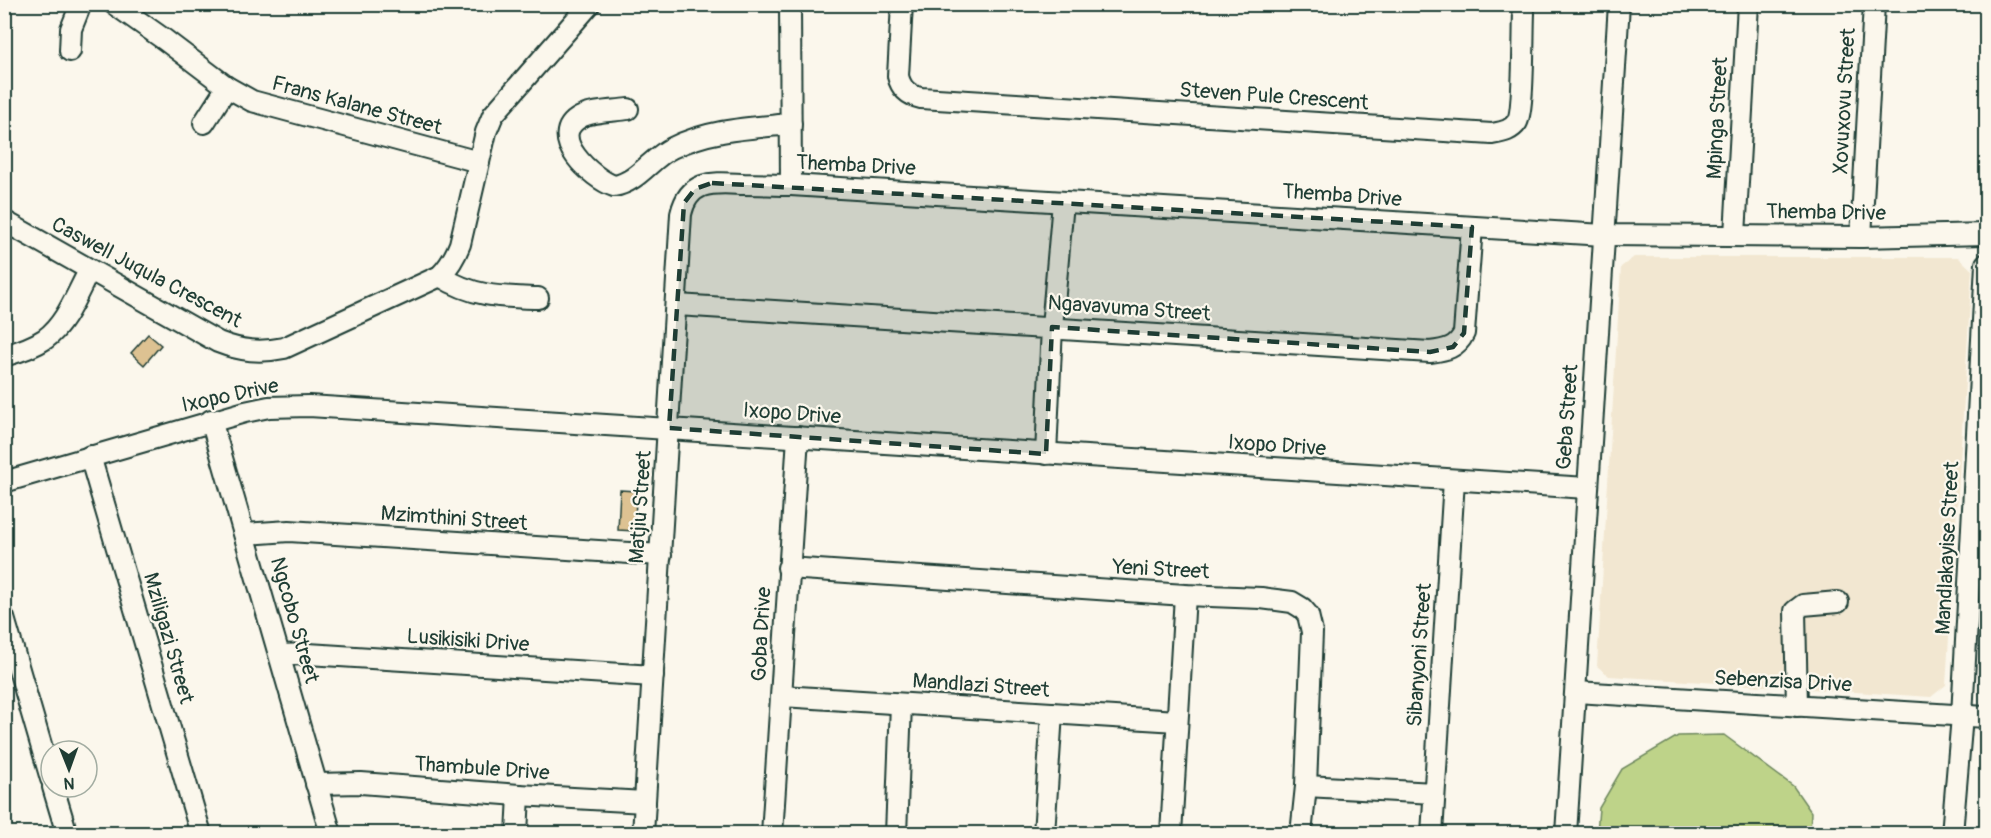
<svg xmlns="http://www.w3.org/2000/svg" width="1991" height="838" font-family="Pangolin,sans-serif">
<rect width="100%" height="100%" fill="#fbf7ec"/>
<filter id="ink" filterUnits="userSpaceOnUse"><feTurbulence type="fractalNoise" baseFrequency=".0167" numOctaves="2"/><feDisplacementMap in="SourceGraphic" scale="12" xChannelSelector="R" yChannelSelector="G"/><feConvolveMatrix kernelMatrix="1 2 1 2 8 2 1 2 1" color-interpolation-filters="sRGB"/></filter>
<g filter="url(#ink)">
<polygon fill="#f2e7d1" points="1634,257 1958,257 1972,270 1946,685 1931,697 1609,676 1597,666 1621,267"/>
<polygon fill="#bed389" stroke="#6e885e" stroke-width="1.5" points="1724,735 1793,786 1811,812 1810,833 1597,833 1599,808 1622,769 1678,736"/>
<g fill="#ddc292" stroke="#1f3d34" stroke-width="1.5">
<polygon points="148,334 161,345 144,365 131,353"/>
<polygon points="620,490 636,491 635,531 618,530"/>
</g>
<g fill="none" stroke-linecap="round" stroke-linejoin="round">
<g stroke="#1f3d34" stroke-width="24">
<g id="minor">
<polyline points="114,4 165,40 227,87 252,101 479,162"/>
<polyline points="790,4 791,185"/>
<path d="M902 4 898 76C901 89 908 95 921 98L1492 134C1502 132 1511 131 1517 122 1524 111 1523 32 1524 13L1520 4"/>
<polyline points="70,51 71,29 81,4"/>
<path d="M628 109C615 111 591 111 581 117 544 136 593 179 614 186 638 182 651 158 672 148 710 129 751 128 791 124"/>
<polyline points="204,123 227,87"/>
<path d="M4 221 218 342C241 351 260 353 284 348L440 276C450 266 455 257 460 244L486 132 493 115 590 4"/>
<polyline points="1735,235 1748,4"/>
<polyline points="1861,237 1874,4"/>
<path d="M440 276C473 297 501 297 538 298"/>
<path d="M677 305 1430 352C1446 350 1457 348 1464 333L1472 227"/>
<path d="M4 356C18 352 33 347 45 339 66 324 77 293 89 271"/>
<polyline points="211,420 331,834"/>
<polyline points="1046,454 1052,327 1063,202"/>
<polyline points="90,456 201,834"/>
<polyline points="4,482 245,412 269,407 309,406 1587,488"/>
<polyline points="245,534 289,531 661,555"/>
<polyline points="788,568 1185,595 1261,598 1292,602 1302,608 1308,615 1312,632 1306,786 1301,834"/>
<polyline points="4,618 51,779"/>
<polyline points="281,655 308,654 653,676"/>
<polyline points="1576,692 1986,717"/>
<polyline points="782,696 1177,721"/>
<polyline points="1797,706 1795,611 1803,605 1838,602"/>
<polyline points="316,784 361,783 519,795 645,802"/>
<polyline points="1306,786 1434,793"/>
<polyline points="53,787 67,834"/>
<polyline points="517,834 519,795"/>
<path d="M643 834 681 214C689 178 716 183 744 184 760 184 775 185 791 185L1604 235 1861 237 1986 234"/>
<polyline points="772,834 798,437"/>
<polyline points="896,834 901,704"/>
<polyline points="1044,834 1052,713"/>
<polyline points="1171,834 1185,595"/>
<polyline points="1432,834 1454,480"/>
<polyline points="1566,834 1619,4"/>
<polyline points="1952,834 1962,716 1986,264"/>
</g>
</g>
<use href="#minor" stroke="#fbf7ec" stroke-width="20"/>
</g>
</g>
<path fill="#1f3d34" fill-opacity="0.2" stroke="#1f3d34" stroke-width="4.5" stroke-dasharray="12 8" stroke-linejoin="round" d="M712 183 1472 227 1464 333 1453 347 1430 352 1052 327 1046 454 669 428 684 203 695 189Z"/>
<g text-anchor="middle" stroke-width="4.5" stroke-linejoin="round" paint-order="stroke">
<g font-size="21" fill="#1f3d34" stroke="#fbf7ec">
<text transform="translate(1274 96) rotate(4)" y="7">Steven Pule Crescent</text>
<text transform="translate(1844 101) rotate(-87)" y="7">Xovuxovu Street</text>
<text transform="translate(357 105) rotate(15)" y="7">Frans Kalane Street</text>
<text transform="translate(1717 118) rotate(-87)" y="7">Mpinga Street</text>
<text transform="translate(856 165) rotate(3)" y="7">Themba Drive</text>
<text transform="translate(1342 195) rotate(4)" y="7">Themba Drive</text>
<text transform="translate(1826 212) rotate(1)" y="7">Themba Drive</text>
<text transform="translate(147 272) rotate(28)" y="7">Caswell Juqula Crescent</text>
<text transform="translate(1129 308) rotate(4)" y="7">Ngavavuma Street</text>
<text transform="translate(230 395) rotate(-12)" y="7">Ixopo Drive</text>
<text transform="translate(792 413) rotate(4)" y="7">Ixopo Drive</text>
<text transform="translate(1567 417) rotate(-86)" y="7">Geba Street</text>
<text transform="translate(1277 445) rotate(4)" y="7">Ixopo Drive</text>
<text transform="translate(640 507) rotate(-86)" y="7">Matjiu Street</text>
<text transform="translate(454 518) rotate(4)" y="7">Mzimthini Street</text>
<text transform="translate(1947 548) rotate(-87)" y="7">Mandlakayise Street</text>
<text transform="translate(1161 569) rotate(3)" y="7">Yeni Street</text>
<text transform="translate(295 620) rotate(74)" y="7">Ngcobo Street</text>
<text transform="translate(761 634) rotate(-87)" y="7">Goba Drive</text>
<text transform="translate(169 638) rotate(74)" y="7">Mziligazi Street</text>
<text transform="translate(468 640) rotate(4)" y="7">Lusikisiki Drive</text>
<text transform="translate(1419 655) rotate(-86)" y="7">Sibanyoni Street</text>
<text transform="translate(1783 681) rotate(3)" y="7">Sebenzisa Drive</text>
<text transform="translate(981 685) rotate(4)" y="7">Mandlazi Street</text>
<text transform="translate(482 768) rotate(4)" y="7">Thambule Drive</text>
</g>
</g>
<rect width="1991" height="838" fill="none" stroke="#fbf7ec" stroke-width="24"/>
<rect x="12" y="12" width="1967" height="814" fill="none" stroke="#1f3d34" stroke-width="2" filter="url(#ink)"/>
<g transform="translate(69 769) rotate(179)"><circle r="28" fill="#fbf7ec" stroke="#a3ada2" stroke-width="1.5"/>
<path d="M0-4.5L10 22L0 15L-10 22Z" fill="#1f3d34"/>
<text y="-9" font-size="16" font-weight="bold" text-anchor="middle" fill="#1f3d34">N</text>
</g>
</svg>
